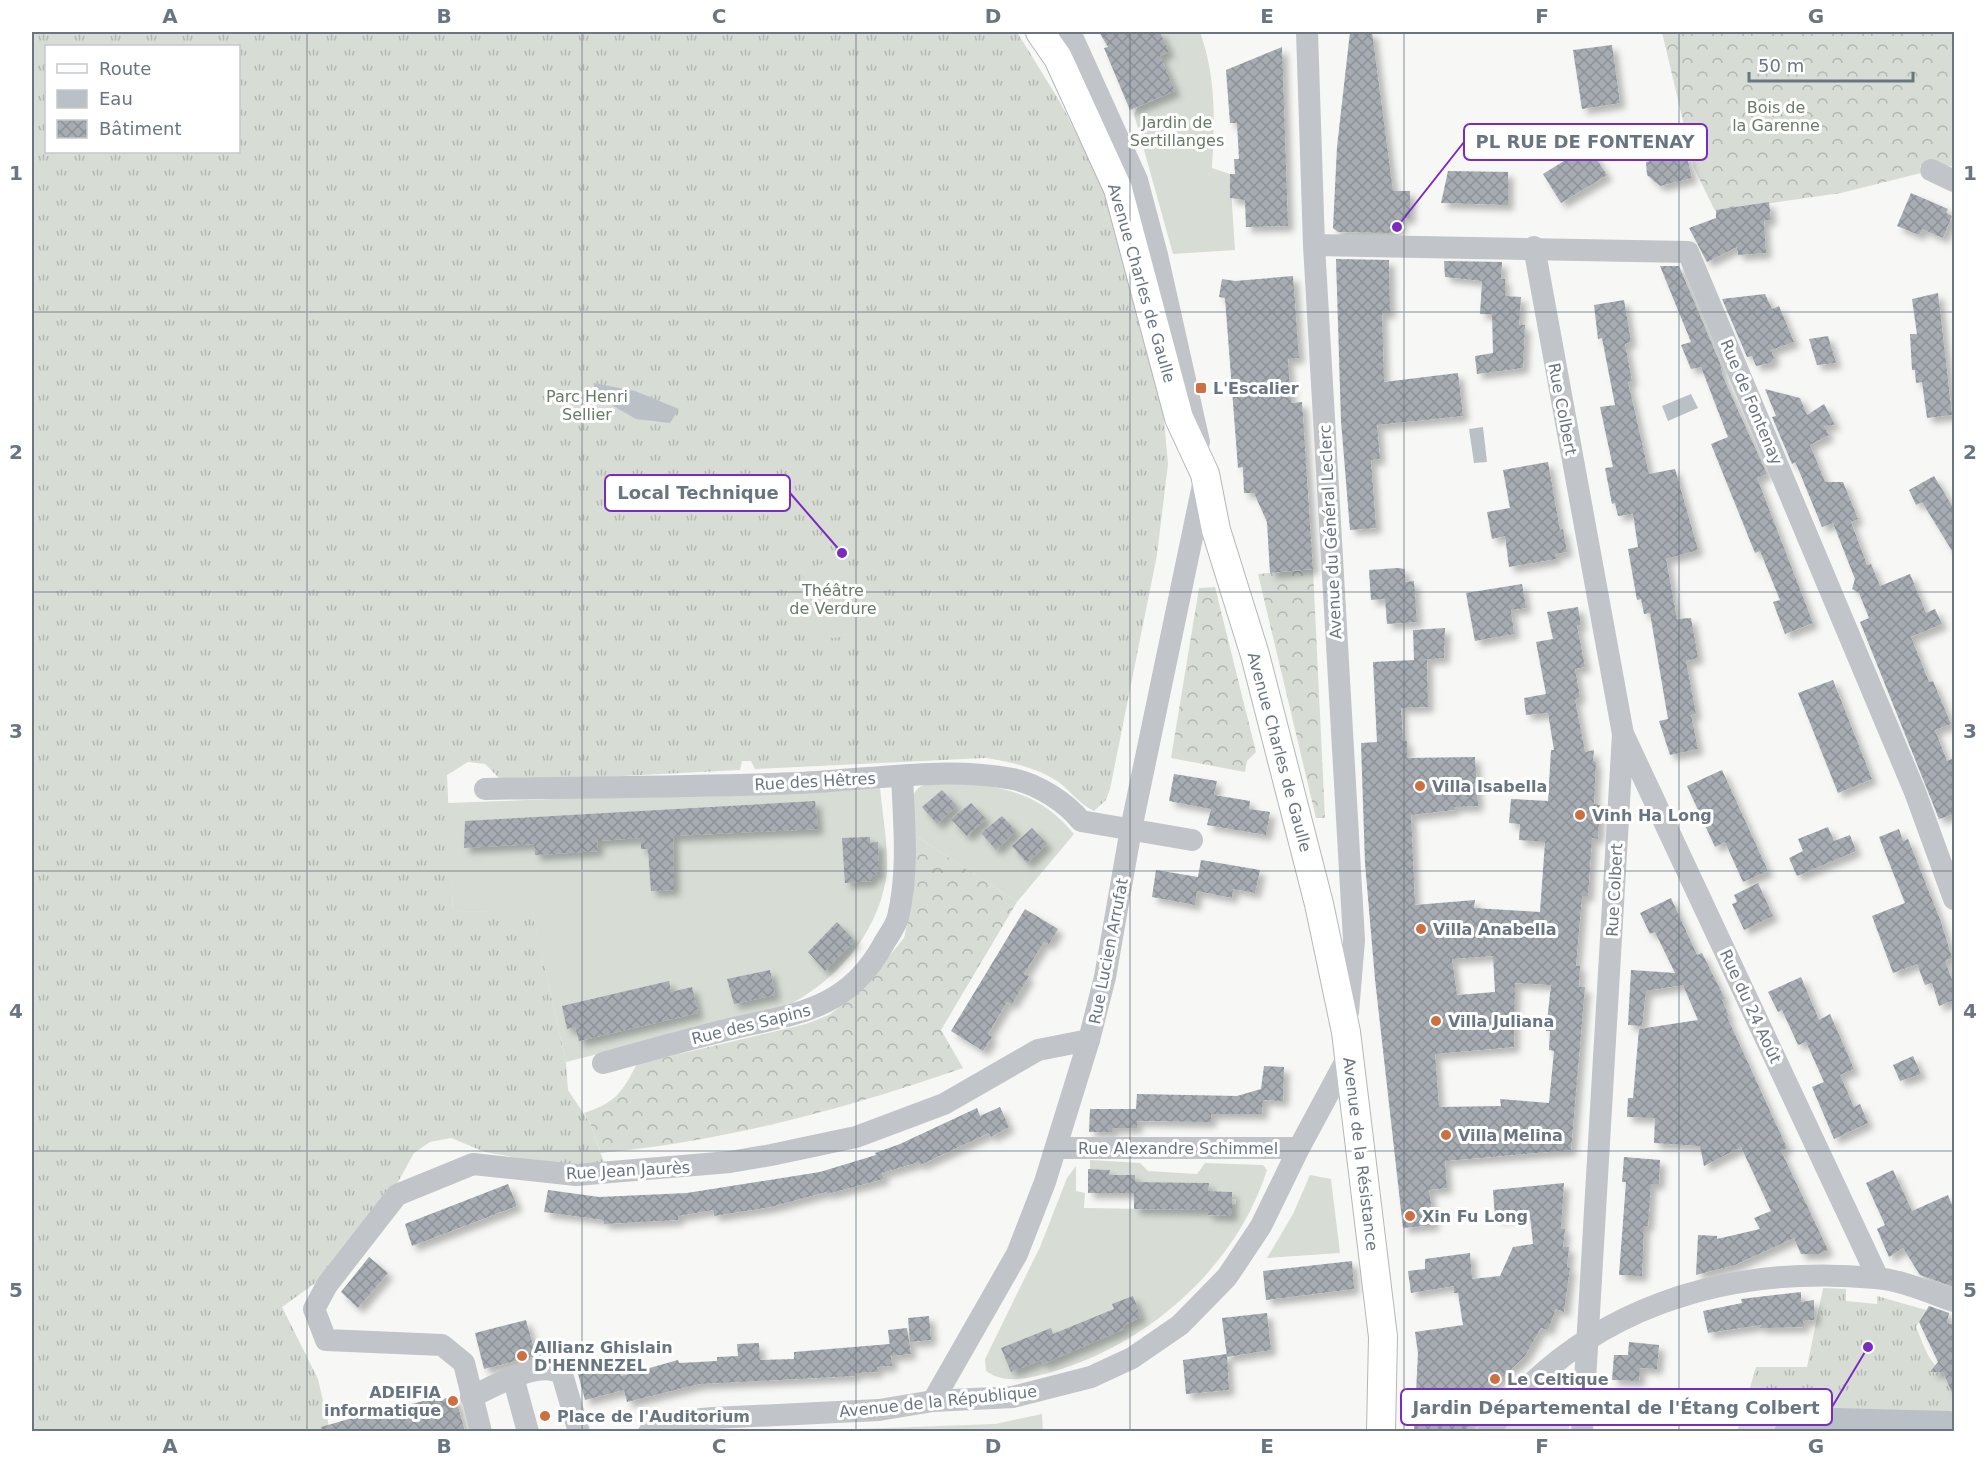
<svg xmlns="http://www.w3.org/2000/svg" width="1986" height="1463" font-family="'DejaVu Sans',sans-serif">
<defs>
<pattern id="grass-tufts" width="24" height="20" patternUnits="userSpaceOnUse" patternTransform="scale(1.5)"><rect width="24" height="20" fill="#d7dcd5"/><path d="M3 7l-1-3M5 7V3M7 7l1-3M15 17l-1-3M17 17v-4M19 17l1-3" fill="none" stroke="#b2b7b2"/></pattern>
<pattern id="forest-crowns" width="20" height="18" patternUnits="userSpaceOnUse" patternTransform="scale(1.5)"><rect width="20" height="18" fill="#d7dcd5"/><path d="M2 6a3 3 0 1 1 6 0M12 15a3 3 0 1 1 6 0" fill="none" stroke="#b2b7b2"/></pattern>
<pattern id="building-cross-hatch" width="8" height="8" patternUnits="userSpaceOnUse" patternTransform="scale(1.5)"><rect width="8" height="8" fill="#a6acb2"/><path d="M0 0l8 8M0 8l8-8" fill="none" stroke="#8b9196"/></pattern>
<filter id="shadow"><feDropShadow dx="5.5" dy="5.5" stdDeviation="3" flood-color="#0004"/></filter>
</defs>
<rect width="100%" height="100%" fill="#f7f8f5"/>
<g fill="url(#grass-tufts)" fill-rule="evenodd">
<path d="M32 32H1017L1060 102 1113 205 1162 398 1168 464 1157 555 1110 789 1106 800 1094 811C1079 804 1071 791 1057 781 1037 768 1008 761 985 758L755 769 751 761H742L740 770 503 782 485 764 468 762 447 775 453 912 532 910 566 1062 568 1090 590 1123 606 1168 535 1161 485 1152 451 1138 430 1142 414 1153 392 1193 321 1279 282 1307 318 1379 330 1431H32ZM46 46H238V152H46Z"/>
<path d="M1823 1288 1846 1289V1301L1877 1304V1296L1926 1310 1916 1327C1925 1347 1930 1372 1954 1373V1431L1737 1432 1756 1367H1807Z"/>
<polygon points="1559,1372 1572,1373 1569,1431 1499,1432 1528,1400"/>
</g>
<g fill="url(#forest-crowns)">
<polygon points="1662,32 1954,32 1954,167 1935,163 1920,166 1921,173 1841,193 1715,211 1694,168"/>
<polygon points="1313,569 1325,818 1316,818 1258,574"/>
<polygon points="1215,587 1256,752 1247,761 1245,772 1171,758 1199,588"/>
<path d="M913 834 1017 902 941 1030 963 1068C845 1109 726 1141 601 1153L590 1123 584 1113C616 1102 621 1094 637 1064L806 1024 829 1015 861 990 904 938 913 897Z"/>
</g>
<g fill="#d7dcd5">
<path d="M1160 32H1200C1216 77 1215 120 1212 168L1230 174 1235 250 1173 254 1134 114 1138 107 1174 91 1160 56 1168 52Z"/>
<circle cx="833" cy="600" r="38"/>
<path d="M951 780C1004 789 1038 790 1074 834L1017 902 913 834C912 793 905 784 951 780Z"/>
<path d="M880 787C882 812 890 856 886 879 876 937 834 983 783 1008L566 1062 532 911 453 912 447 803Z"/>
<path d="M1090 1160 1140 1163 1148 1171 1197 1174 1205 1163 1263 1165 1267 1170C1236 1267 1149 1344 1052 1372 1030 1378 1005 1385 986 1371L985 1359 1040 1247 1067 1178 1076 1166V1191L1085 1193 1084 1208 1208 1210V1215L1232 1216V1205L1236 1204V1199H1232V1192L1208 1191V1183L1135 1182V1175H1109V1170L1090 1169Z"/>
<polygon points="1310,1175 1331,1179 1340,1253 1267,1258 1293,1214"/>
<polygon points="1042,1414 1043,1431 804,1431 995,1424"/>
</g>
<g fill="#b9c1c7">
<polygon points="593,383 635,391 679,409 670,423 636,419 598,397"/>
<polygon points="1691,394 1698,408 1668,421 1662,406"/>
<polygon points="1483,427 1487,462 1474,463 1469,429"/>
<path d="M1797 1407 1949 1411 1954 1412V1431H1774C1779 1417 1782 1409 1797 1407Z"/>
</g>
<g fill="url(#building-cross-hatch)" fill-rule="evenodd" filter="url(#shadow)">
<polygon points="1099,32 1160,32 1169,52 1160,56 1175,91 1130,110 1104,48 1108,47"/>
<polygon points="1350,32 1372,32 1393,191 1410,191 1410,218 1401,218 1400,229 1393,229 1394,233 1338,232 1333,228 1337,147"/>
<polygon points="1612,45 1620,103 1582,109 1573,50"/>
<polygon points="1282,47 1288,226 1246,227 1245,200 1230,198 1230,174 1235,174 1234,159 1239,159 1237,123 1230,123 1226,70"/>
<polygon points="1588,146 1607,175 1561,203 1543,174"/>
<polygon points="1686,153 1692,178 1660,186 1647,175 1646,162"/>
<polygon points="1448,171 1508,172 1508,205 1441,203"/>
<polygon points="1911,193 1948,209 1946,213 1952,216 1943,238 1922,229 1919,235 1897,226"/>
<polygon points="1769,202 1771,220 1764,221 1766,253 1738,255 1737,247 1707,262 1689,228 1716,218 1716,210"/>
<polygon points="1336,259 1389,260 1390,313 1382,313 1384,382 1458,373 1463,416 1377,425 1380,459 1371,460 1376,528 1350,530 1341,421"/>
<polygon points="1444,261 1502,262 1501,279 1505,279 1505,296 1521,297 1519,325 1525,325 1523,368 1477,374 1475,356 1493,353 1492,314 1480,314 1482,281 1445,277"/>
<polygon points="1660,266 1679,266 1720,363 1723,377 1767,474 1757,478 1813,623 1785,634 1773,602 1780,600 1760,551 1755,553 1711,444 1728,437 1701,367 1691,369 1681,345 1691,342"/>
<polygon points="1293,276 1299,358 1288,359 1291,403 1302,402 1313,569 1270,573 1267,522 1254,493 1244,493 1243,467 1238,468 1225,298 1219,297 1222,279 1235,281"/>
<polygon points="1938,293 1952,415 1927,418 1922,382 1916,383 1915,370 1912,370 1910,334 1917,334 1912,299"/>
<polygon points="1765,294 1772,309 1779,306 1794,342 1771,350 1774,358 1771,363 1756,366 1752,356 1747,357 1722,299"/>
<polygon points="1624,300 1631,342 1625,344 1632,381 1628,382 1649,474 1675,469 1698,550 1666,559 1677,619 1691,618 1698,658 1686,661 1696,714 1691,715 1698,749 1670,755 1659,721 1668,719 1650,613 1644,614 1641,599 1637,600 1628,549 1638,547 1633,514 1618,516 1615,503 1612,504 1605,468 1613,467 1600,407 1615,405 1602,338 1598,339 1594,305"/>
<polygon points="1828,336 1836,363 1817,365 1809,339"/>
<polygon points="1765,389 1800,398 1807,415 1824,404 1835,425 1824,426 1829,435 1810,445 1825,482 1843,482 1858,519 1851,522 1867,565 1871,564 1880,586 1910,574 1926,613 1935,609 1942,624 1911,637 1929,682 1933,681 1951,724 1935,730 1947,761 1954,758 1954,814 1939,819 1860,622 1869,618 1859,593 1852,589 1855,579 1833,523 1822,527 1797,466 1795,462 1792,464 1772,417 1776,416"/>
<polygon points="1548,462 1560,530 1563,529 1567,552 1555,554 1556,559 1509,567 1505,536 1492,539 1487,512 1510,508 1503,470"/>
<polygon points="1934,476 1954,509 1954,554 1922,502 1916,505 1909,490"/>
<polygon points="1397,568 1405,569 1405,582 1414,581 1417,622 1387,624 1385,599 1371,600 1369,570"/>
<polygon points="1522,584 1526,608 1511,610 1514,634 1475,641 1466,593"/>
<path d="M1578 607 1581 625 1577 626 1585 667 1575 669 1580 697 1575 700 1585 752 1594 750 1593 761 1596 762 1594 804 1600 805 1598 839 1592 838 1588 896H1582L1576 966H1580L1579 987H1585L1571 1150 1445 1161 1447 1188 1429 1190 1434 1225 1403 1228 1375 979 1365 863 1361 743 1377 742 1373 662 1414 660 1413 630 1445 628 1444 658 1419 660 1427 659 1428 707 1401 708 1403 741H1407V758L1475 757 1478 806 1454 807V810L1411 815 1415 905 1475 900 1474 908 1540 912 1545 842 1519 840 1520 824 1509 823 1511 799 1548 801 1551 750H1554L1548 713 1526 715 1524 698 1546 694 1536 642 1553 639 1547 612ZM1493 956 1495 992 1457 995 1452 959ZM1515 983 1551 985 1546 1031H1550L1549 1050 1554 1051 1549 1103 1500 1099 1501 1106 1439 1107 1435 1054 1514 1047Z"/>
<polygon points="1833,680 1872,779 1838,793 1798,693"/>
<polygon points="1722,770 1768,871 1743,882 1725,842 1715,847 1687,786"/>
<polygon points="1174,774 1217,781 1214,795 1250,801 1249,809 1270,812 1266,835 1207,825 1211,809 1169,801"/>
<polygon points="942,790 957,806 937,824 922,807"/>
<polygon points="815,801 818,829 673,836 674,890 651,891 648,849 641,849 641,838 597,841 598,851 553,854 535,855 534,844 464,848 465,821"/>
<polygon points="971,803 986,819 967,836 951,819"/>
<polygon points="1002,816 1016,831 996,850 981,833"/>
<polygon points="1828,827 1834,841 1850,835 1856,851 1797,876 1789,858 1803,851 1798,839"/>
<polygon points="1032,828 1047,844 1027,863 1012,846"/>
<polygon points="1899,829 1903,841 1908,839 1941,922 1952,958 1945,961 1954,985 1954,1000 1939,1006 1932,983 1925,985 1917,964 1893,973 1872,916 1905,903 1879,837"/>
<polygon points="870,837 870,843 878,842 879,874 872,876 872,881 845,883 842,838"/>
<polygon points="1201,860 1260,870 1255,893 1233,889 1232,898 1197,891 1195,905 1152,897 1156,870 1198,877"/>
<polygon points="1758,883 1773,916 1744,930 1732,904 1737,902 1734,895"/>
<polygon points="1671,898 1697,955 1702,953 1725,999 1722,1000 1729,1016 1727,1017 1787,1148 1781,1151 1828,1250 1818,1254 1801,1254 1794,1238 1735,1265 1696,1275 1698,1235 1717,1236 1717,1239 1760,1229 1754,1218 1771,1211 1741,1147 1704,1166 1700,1146 1654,1143 1655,1118 1627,1117 1628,1098 1633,1098 1639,1029 1698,1020 1683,985 1646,991 1642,1026 1628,1025 1631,970 1675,973 1655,932 1650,934 1640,913"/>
<polygon points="1025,909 1058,929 1049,944 1044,942 1024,974 1029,976 1012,1004 1007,1002 988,1034 992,1037 983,1051 951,1031"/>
<polygon points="837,922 855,941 825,971 808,952"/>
<polygon points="770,970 775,995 734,1004 727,979"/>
<polygon points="1801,977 1819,1020 1830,1014 1854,1069 1840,1075 1854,1107 1860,1104 1868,1123 1834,1139 1812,1087 1824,1082 1806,1042 1798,1045 1782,1010 1778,1012 1768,992"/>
<polygon points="669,981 671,992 692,987 698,1013 579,1041 575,1027 567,1029 562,1006"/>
<polygon points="1913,1056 1921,1074 1900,1081 1893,1065"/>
<polygon points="1264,1066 1284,1067 1283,1101 1263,1100 1262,1114 1211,1114 1211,1122 1137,1121 1137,1128 1112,1128 1112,1132 1089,1132 1090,1109 1136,1109 1137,1094 1237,1096 1261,1089"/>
<polygon points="1000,1107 1009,1127 991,1137 989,1133 920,1165 919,1162 882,1173 884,1179 827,1194 826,1192 771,1207 714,1216 713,1210 678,1216 678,1220 604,1224 604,1220 544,1212 548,1190 599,1197 687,1193 820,1172 876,1155 875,1153 900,1144 977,1108 980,1116"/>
<polygon points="1624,1157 1660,1160 1659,1184 1651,1184 1648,1226 1644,1226 1642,1276 1619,1275 1626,1182 1622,1182"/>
<polygon points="1088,1169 1110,1170 1109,1175 1135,1175 1135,1182 1209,1183 1208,1191 1232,1192 1232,1216 1208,1215 1208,1210 1134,1209 1134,1193 1088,1193"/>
<polygon points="1893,1170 1912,1211 1948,1195 1954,1210 1954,1287 1920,1275 1903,1248 1889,1257 1877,1229 1885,1225 1866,1183"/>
<polygon points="1564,1183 1561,1229 1565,1229 1563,1247 1569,1247 1567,1267 1570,1268 1564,1312 1556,1309 1548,1330 1541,1328 1525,1356 1490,1389 1496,1394 1466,1431 1414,1431 1418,1353 1415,1332 1463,1325 1458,1293 1454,1293 1454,1286 1411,1293 1408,1271 1425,1269 1425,1259 1470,1253 1472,1279 1500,1276 1513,1247 1533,1244 1530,1215 1495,1218 1493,1190"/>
<polygon points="508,1184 517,1206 412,1246 405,1224"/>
<polygon points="369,1257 388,1273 358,1308 341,1292"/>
<polygon points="1352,1261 1354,1289 1266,1300 1263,1271"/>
<polygon points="1801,1292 1801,1302 1814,1300 1814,1320 1803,1321 1804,1327 1760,1328 1761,1325 1708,1333 1703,1311 1742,1303 1741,1299"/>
<polygon points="1133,1296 1141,1317 1123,1326 1124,1329 1043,1364 1041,1360 1011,1372 1001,1348 1051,1328 1053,1334 1114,1309 1112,1304"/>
<polygon points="1929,1306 1949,1313 1947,1323 1954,1325 1954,1397 1943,1372 1930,1372 1938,1362 1919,1322"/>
<polygon points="1267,1313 1271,1350 1227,1357 1222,1318"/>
<polygon points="929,1316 931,1340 910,1342 908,1318"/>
<polygon points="526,1320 536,1356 484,1369 475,1333"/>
<polygon points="907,1328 911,1354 891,1356 888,1330"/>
<polygon points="1629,1342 1659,1345 1657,1369 1640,1368 1639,1381 1612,1380 1614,1355 1628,1355"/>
<polygon points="759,1343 760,1360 794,1359 794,1352 890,1344 892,1366 877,1367 878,1372 855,1373 855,1376 700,1384 627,1402 624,1390 585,1400 578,1374 618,1364 621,1376 678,1360 679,1363 717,1361 717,1357 738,1356 737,1344"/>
<polygon points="1227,1354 1229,1390 1186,1394 1183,1360"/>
<polygon points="455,1396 465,1431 322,1431 321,1427 391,1407 392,1409 435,1398 435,1401"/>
</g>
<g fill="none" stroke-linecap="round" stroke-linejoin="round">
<g stroke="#b3b6ba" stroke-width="30">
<polyline id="major" points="1040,32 1058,58 1118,189 1179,418 1205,474 1216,530 1255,655 1319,904 1346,1032 1383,1337 1381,1432"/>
</g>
<g stroke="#c1c4c8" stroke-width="22">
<polyline points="1070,32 1137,180 1157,255 1199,442"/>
<polyline points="1307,32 1314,245 1354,940 1348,1012"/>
<polyline points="1931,170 1954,181"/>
<polyline points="1314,245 1688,252 1915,792 1954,899"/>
<polyline points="1534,247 1623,734 1582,1432"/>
<polyline points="1624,736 1878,1278"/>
<path d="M485 789C590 787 695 787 799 783 870 780 943 766 1013 779 1037 784 1066 802 1081 821L1192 840"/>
<path d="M603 1063C643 1052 682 1041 722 1031 789 1014 845 1014 883 945 888 936 896 926 898 917 909 871 904 823 902 776"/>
<polyline points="1056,1148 1299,1148"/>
<polyline points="513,1377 528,1432"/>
<path d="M471 1397C494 1387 539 1358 562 1374L579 1432"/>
<polyline points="933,1401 1017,1254 1045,1182 1089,1040 1105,977 1131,829 1204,480"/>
<polyline points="481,1432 464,1363 442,1345 326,1340 314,1309 327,1285 397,1195 473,1164 576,1175 730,1162 771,1155 856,1137 944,1104 1038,1050 1089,1040"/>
<polyline points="649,1432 672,1422 713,1418 879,1410 933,1401 1013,1397 1091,1377 1132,1358 1180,1325 1227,1277 1261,1226 1299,1148 1349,1055"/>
<path d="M1488 1432C1582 1308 1725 1264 1876 1278 1902 1280 1930 1293 1954 1301"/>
</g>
<use href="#major" stroke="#fff" stroke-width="28"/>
</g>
<path fill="none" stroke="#6a7582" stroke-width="1.5" stroke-opacity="0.55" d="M307 32V1432M582 32V1432M856 32V1432M1130 32V1432M1404 32V1432M1679 32V1432M32 312H1954M32 592H1954M32 871H1954M32 1151H1954"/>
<g fill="#ce6f3f" stroke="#fff" stroke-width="2">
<rect x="1195" y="382" width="12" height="12" rx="3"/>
<circle cx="1420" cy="786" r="6"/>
<circle cx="1580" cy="815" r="6"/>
<circle cx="1421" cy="929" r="6"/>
<circle cx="1436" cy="1021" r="6"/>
<circle cx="1446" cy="1135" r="6"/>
<circle cx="1410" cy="1216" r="6"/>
<circle cx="522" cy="1356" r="6"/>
<circle cx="1495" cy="1379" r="6"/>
<circle cx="453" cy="1401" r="6"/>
<circle cx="545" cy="1416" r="6"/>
</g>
<g text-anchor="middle" stroke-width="6" stroke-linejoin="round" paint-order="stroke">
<g font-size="16" fill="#6a7a68" stroke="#fff">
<text x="1776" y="113">Bois de<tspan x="1776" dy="18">la Garenne</tspan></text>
<text x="1177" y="128">Jardin de<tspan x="1177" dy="18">Sertillanges</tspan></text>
<text x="587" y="402">Parc Henri<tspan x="587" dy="18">Sellier</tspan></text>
<text x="833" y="596">Théâtre<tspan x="833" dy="18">de Verdure</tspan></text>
</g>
<g font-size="16" fill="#6a7582" stroke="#fff">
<text transform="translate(1142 283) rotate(74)" y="6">Avenue Charles de Gaulle</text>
<text transform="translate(1752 402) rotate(67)" y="6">Rue de Fontenay</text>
<text transform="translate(1563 409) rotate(79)" y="6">Rue Colbert</text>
<text transform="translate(1330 532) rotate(-93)" y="6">Avenue du Général Leclerc</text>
<text transform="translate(1280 752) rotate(75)" y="6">Avenue Charles de Gaulle</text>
<text transform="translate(815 781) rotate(-3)" y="6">Rue des Hêtres</text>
<text transform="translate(1614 890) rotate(-87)" y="6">Rue Colbert</text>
<text transform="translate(1108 951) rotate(-79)" y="6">Rue Lucien Arrufat</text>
<text transform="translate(1751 1006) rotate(65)" y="6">Rue du 24 Août</text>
<text transform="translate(751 1024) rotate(-14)" y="6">Rue des Sapins</text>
<text x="1178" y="1154">Rue Alexandre Schimmel</text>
<text transform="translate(1361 1154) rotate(83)" y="6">Avenue de la Résistance</text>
<text transform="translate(628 1170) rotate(-3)" y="6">Rue Jean Jaurès</text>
<text transform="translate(938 1401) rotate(-6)" y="6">Avenue de la République</text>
</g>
<g font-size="16" font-weight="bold" fill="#6a7582" stroke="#fff" text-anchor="start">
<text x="1213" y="394">L'Escalier</text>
<text x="1432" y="792">Villa Isabella</text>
<text x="1592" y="821">Vinh Ha Long</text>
<text x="1433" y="935">Villa Anabella</text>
<text x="1448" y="1027">Villa Juliana</text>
<text x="1458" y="1141">Villa Melina</text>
<text x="1422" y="1222">Xin Fu Long</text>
<text x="534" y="1353">Allianz Ghislain<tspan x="534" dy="18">D'HENNEZEL</tspan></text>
<text x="1507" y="1385">Le Celtique</text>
<text x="441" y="1398" text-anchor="end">ADEIFIA<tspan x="441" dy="18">informatique</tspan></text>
<text x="557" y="1422">Place de l'Auditorium</text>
</g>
</g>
<path fill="none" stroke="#7b2cbf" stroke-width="2" d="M1397 227L1464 142M842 553L790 493M1868 1347L1832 1407"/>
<g fill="#7b2cbf" stroke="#fff" stroke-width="2">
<circle cx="1397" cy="227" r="6"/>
<circle cx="842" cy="553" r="6"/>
<circle cx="1868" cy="1347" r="6"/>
</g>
<g fill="#fff" stroke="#7b2cbf" stroke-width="2">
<rect x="1464" y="124" width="243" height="36" rx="6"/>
<rect x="605" y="475" width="185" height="36" rx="6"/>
<rect x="1401" y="1389" width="431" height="36" rx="6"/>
</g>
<g font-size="18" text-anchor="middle" font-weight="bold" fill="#6a7582">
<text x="1585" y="148">PL RUE DE FONTENAY</text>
<text x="698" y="499">Local Technique</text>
<text x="1616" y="1414">Jardin Départemental de l'Étang Colbert</text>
</g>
<rect width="1986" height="1463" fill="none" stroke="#ffffff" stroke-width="66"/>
<rect x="45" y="45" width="195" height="108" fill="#ffffff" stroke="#c3c8cd" stroke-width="1.5"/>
<rect x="57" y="64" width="30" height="9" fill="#ffffff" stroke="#c3c8cd" stroke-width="1.5"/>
<text x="99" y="75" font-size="18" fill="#6a7582">Route</text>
<rect x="57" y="90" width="30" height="18" fill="#b9c1c7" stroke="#c3c8cd" stroke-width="1.5"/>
<text x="99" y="105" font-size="18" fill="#6a7582">Eau</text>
<rect x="57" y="120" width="30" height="18" fill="url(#building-cross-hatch)" stroke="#c3c8cd" stroke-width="1.5"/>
<text x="99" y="135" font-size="18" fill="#6a7582">Bâtiment</text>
<path d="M1749 72v9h164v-9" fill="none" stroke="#6a7582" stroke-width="3"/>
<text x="1758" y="72" font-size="18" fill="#6a7582" stroke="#ffffff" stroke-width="4.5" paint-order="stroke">50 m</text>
<rect x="33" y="33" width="1920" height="1397" fill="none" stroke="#6a7582" stroke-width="2"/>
<g font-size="20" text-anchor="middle" font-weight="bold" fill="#6a7582">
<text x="170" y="23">A</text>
<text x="444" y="23">B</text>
<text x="719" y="23">C</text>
<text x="993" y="23">D</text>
<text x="1267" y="23">E</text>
<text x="1542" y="23">F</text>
<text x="1816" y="23">G</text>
<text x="16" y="180">1</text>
<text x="1970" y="180">1</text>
<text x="16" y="459">2</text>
<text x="1970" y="459">2</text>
<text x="16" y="738">3</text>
<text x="1970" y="738">3</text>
<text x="16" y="1018">4</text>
<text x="1970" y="1018">4</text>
<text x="16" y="1297">5</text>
<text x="1970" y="1297">5</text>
<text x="170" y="1453">A</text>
<text x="444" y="1453">B</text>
<text x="719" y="1453">C</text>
<text x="993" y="1453">D</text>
<text x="1267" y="1453">E</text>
<text x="1542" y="1453">F</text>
<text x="1816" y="1453">G</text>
</g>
</svg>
